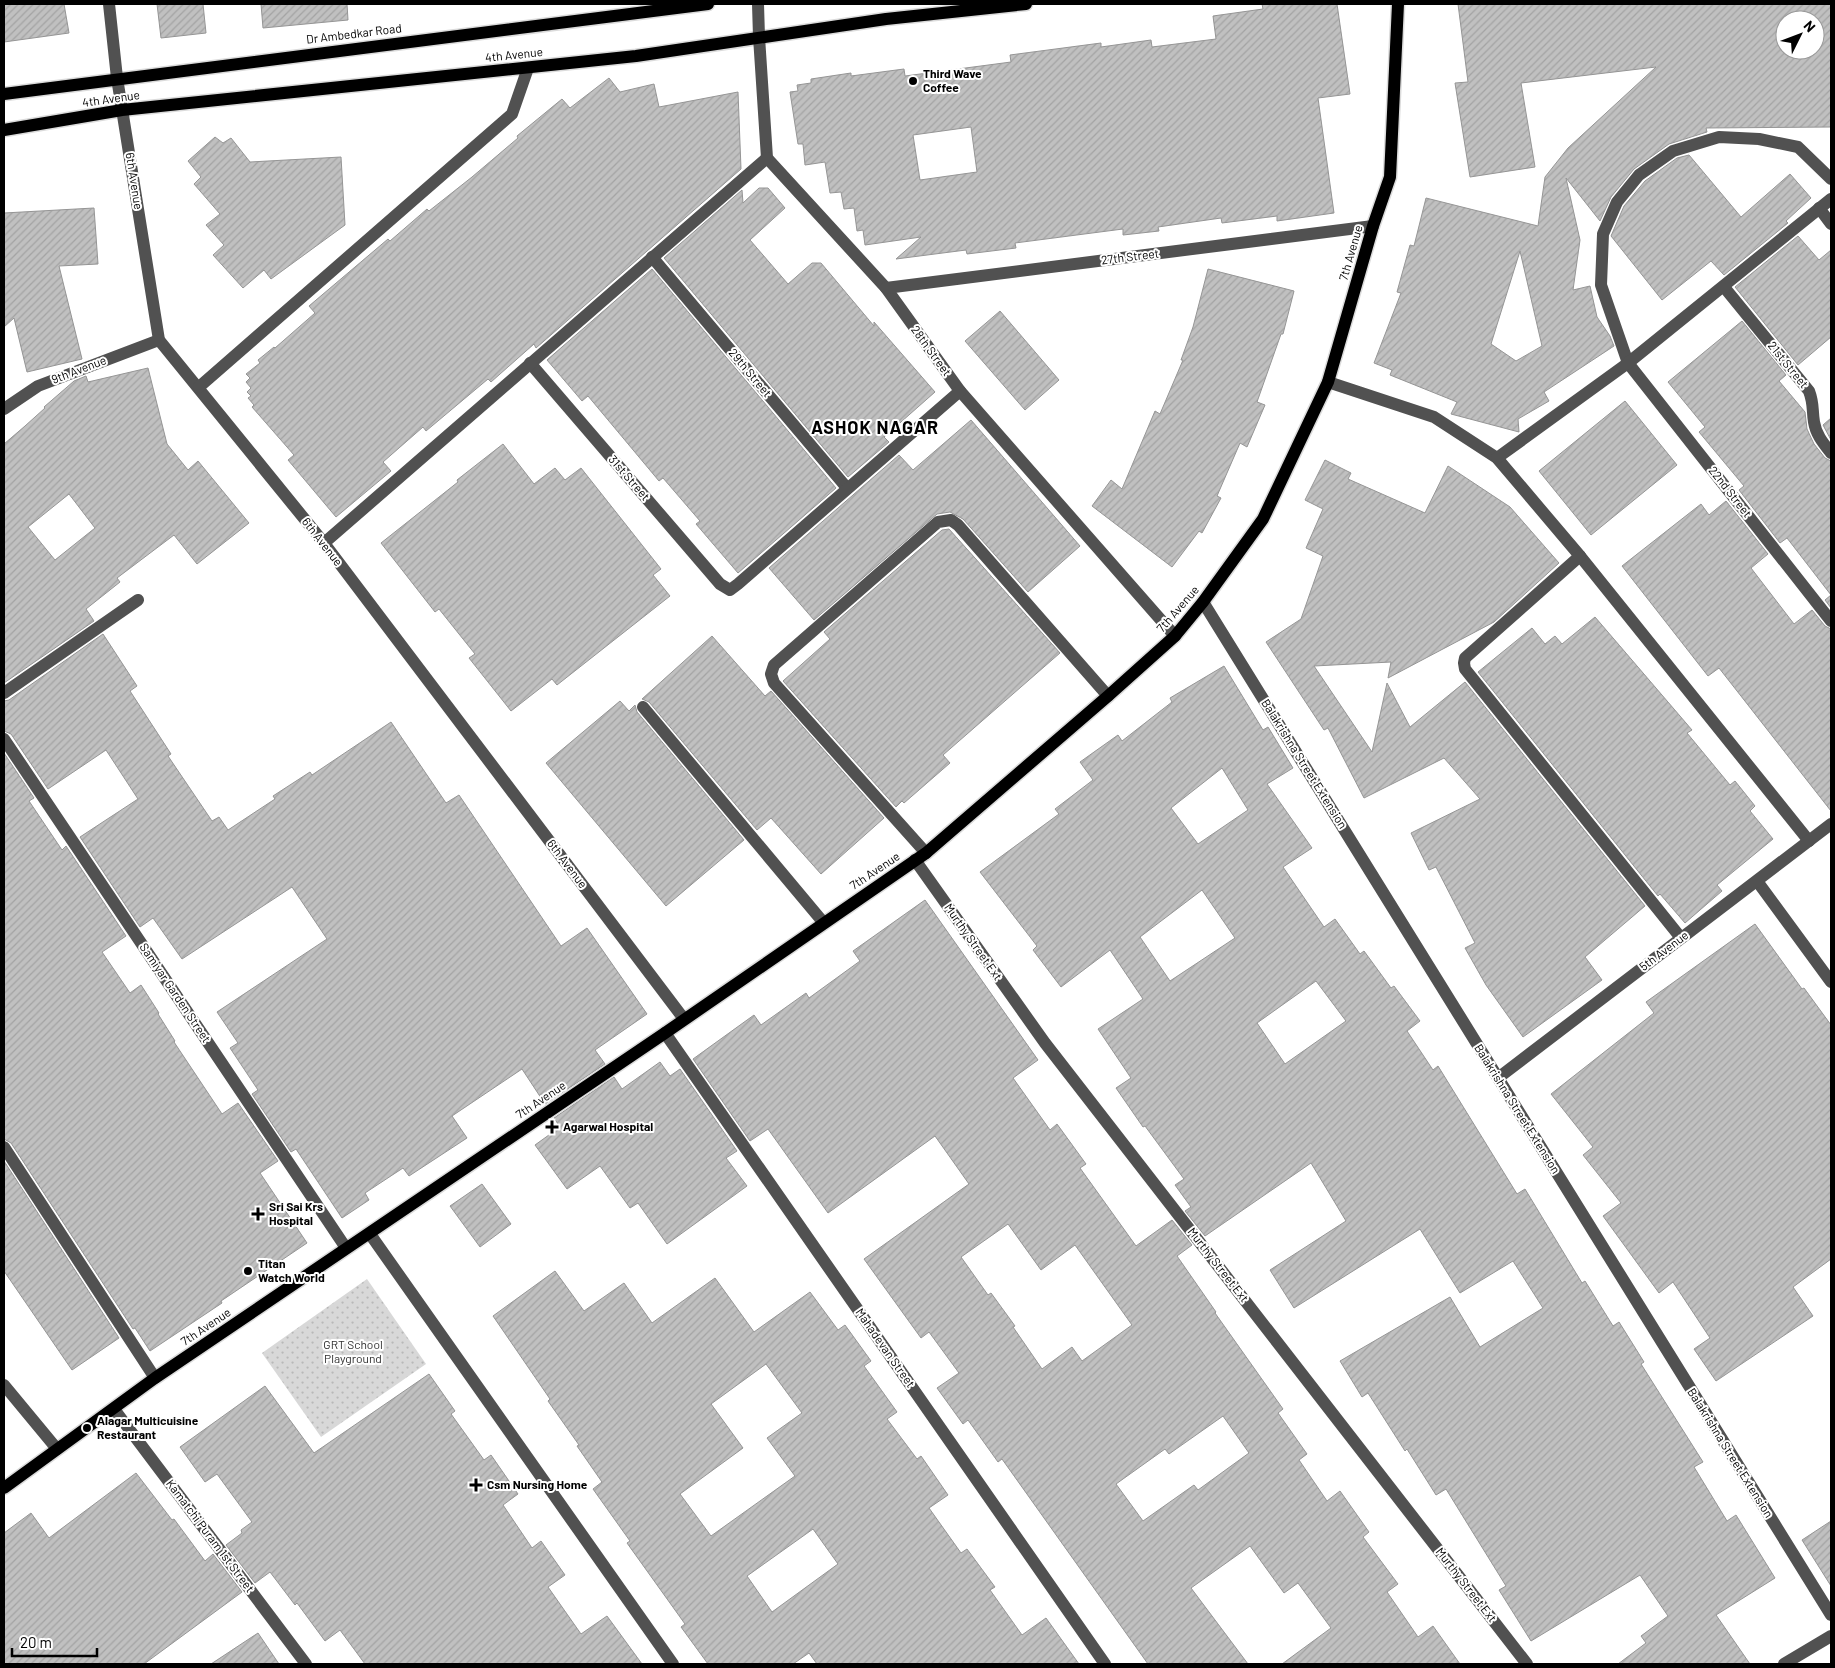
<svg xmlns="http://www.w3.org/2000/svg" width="1835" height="1668" font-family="Barlow,sans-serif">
<defs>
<pattern id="park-dots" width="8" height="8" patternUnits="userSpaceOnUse" patternTransform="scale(1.25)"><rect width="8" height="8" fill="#d8d8d8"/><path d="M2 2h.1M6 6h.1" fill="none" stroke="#b8b8b8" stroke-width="1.8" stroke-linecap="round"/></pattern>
<pattern id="building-hatch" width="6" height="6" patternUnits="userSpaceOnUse" patternTransform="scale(1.25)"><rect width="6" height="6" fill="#c0c0c0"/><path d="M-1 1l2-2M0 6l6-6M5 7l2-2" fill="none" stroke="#a3a3a3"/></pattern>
</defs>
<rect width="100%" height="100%" fill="#fff"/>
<polygon fill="url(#park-dots)" points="367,1279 426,1364 321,1437 262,1353"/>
<g fill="url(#building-hatch)" stroke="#959595" fill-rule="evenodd">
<polygon points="4,4 64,4 69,33 4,42"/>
<polygon points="157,4 203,4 206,33 161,38"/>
<polygon points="261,4 347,4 348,20 263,28"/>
<path d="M1262 4H1337L1350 94 1318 98 1334 213 1277 221V216L1222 223 1221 218 1158 227 1159 231 1123 235V229L1015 243 1016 248 967 254 966 250 896 259 921 237 865 245 863 230 857 231 854 208 844 209 841 192 830 193 825 162 805 165 803 144H798L790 92 798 91 797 85 811 83V79L851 73V76L904 69 905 76 1011 62 1010 55 1101 43V47L1151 40 1152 47 1216 39 1213 16 1263 9ZM971 127 977 172 920 180 913 135Z"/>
<path d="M1458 4H1831V127L1706 128 1707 132 1669 144 1634 169 1611 197 1600 221 1566 178 1580 240 1573 290 1590 286 1597 317 1610 336 1614 346 1544 392 1549 401 1518 419 1519 432 1451 414 1457 402 1390 375 1392 370 1374 363 1401 293 1397 292 1410 245 1414 246 1426 198 1538 226 1545 177 1568 148 1656 67 1521 83 1535 167 1470 177 1455 83 1468 82ZM1785 20H1815V50H1785ZM1520 251 1542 346 1516 361 1491 344Z"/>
<polygon points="609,78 620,92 654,84 659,107 738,92 741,169 536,348 534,344 491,382 488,379 426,431 423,427 383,462 391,471 336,517 288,460 294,455 252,407 254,405 248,398 251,396 247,392 251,388 246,382 250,378 246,374 260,363 258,360 274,347 275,348 315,313 309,306 388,239 390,241 427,209 429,211 472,177 518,138 517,136 562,99 570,108"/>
<polygon points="215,137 223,143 231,138 250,162 341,157 345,225 271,279 264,270 243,288 213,255 224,245 206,225 220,214 194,184 201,177 188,161"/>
<polygon points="1689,155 1741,217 1790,174 1811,198 1786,221 1788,223 1724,275 1711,261 1662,300 1611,236 1624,206 1645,181 1677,158"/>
<polygon points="759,188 768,188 785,208 750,240 788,284 812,263 821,263 874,326 874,322 935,392 884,437 889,442 848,477 664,258 742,190 743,203"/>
<polygon points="94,208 98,264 59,266 82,359 27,372 14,318 4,327 4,213"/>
<polygon points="1798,236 1819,260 1831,250 1831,337 1798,365 1735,287"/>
<polygon points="652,269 836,488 738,573 696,524 700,521 663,478 659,481 588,396 582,401 547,360"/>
<polygon points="1208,269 1294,291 1283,334 1281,334 1257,402 1265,405 1247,447 1240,443 1217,496 1221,498 1202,533 1199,531 1172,567 1092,506 1111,480 1122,489 1155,411 1160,414 1183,360 1181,360 1193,327"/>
<polygon points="1000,311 1059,380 1025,410 965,341"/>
<polygon points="1742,321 1786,375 1779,381 1805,412 1807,429 1814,444 1825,458 1831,461 1831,608 1825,600 1831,595 1787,538 1780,543 1739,490 1744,486 1699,432 1705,427 1668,382"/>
<path d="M148 368 167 444 188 470 198 461 249 523 197 564 174 535 117 578 120 582 86 609 94 621 4 683V444L25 426 45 408 44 407 74 381 86 376 88 382ZM69 494 95 528 55 560 28 527Z"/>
<polygon points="1625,401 1677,465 1591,535 1539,471"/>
<polygon points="1831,418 1831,440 1823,425"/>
<polygon points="971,420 1080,546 1028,592 963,519 950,512 937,514 814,620 769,568 899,455 913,470"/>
<polygon points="503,444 534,484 555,468 565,480 581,468 661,569 653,575 670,596 557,685 552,679 511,711 469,658 475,654 439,609 435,612 381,543 458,482 457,480"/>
<polygon points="1325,460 1351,473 1348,479 1425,513 1448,466 1510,507 1559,563 1494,622 1388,678 1391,662 1314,666 1372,752 1387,683 1410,727 1465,682 1645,906 1585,957 1602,980 1523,1037 1486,985 1465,948 1475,943 1436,867 1429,870 1411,833 1480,799 1444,758 1364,798 1328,728 1324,730 1266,642 1301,619 1323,556 1306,548 1323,509 1305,500"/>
<polygon points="1726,501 1768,554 1751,568 1794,624 1812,610 1825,626 1831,629 1831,811 1719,668 1708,676 1622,566 1701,504 1709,515"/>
<polygon points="949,529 1060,653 943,755 950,763 904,803 902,801 896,807 783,681 830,639 824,632 942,530"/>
<polygon points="1595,617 1692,730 1687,733 1730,785 1735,781 1755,806 1750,811 1773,839 1717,885 1722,891 1685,923 1660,894 1658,896 1478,672 1532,628 1545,644 1555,636 1562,644"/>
<polygon points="103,634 137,686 130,691 171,754 168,756 212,821 219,817 228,830 275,799 273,796 310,772 312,775 391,722 446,803 459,795 561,946 587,928 647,1014 595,1050 605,1064 545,1104 522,1069 452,1116 467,1138 409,1176 403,1168 365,1193 369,1200 342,1218 296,1149 291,1152 252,1094 258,1090 230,1048 238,1043 217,1012 327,939 292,887 182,959 153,918 140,927 80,837 138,799 106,750 48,789 11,734 4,731 4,701 9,700"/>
<polygon points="712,636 765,696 771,691 884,818 821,874 771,818 757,830 649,702 642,699"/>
<path d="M1224 666 1263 730 1268 727 1293 768 1267 784 1312 848 1283 867 1324 927 1335 919 1360 954 1364 951 1391 988 1394 986 1420 1021 1407 1031 1433 1070 1438 1066 1517 1194 1525 1189 1582 1283 1585 1281 1613 1326 1619 1322 1644 1362 1641 1364 1703 1462 1694 1467 1727 1521 1736 1515 1775 1578 1716 1615 1750 1664H1618L1646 1643 1641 1636 1668 1616 1640 1575 1531 1641 1499 1590 1506 1586 1446 1489 1436 1495 1407 1449 1405 1451 1368 1393 1362 1397 1340 1361 1450 1297 1480 1347 1543 1308 1513 1261 1460 1293 1420 1229 1294 1308 1270 1270 1346 1221 1311 1163 1205 1236 1185 1211 1191 1207 1175 1185 1184 1179 1145 1126 1143 1127 1116 1088 1131 1078 1098 1029 1143 999 1110 950 1061 987 1033 950 1037 946 980 872 1059 814 1055 809 1093 780 1080 762 1118 735 1122 741 1172 702 1170 698ZM1222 768 1248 810 1198 844 1171 808ZM1202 890 1235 938 1170 981 1140 937ZM1316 981 1346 1021 1285 1064 1257 1023Z"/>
<polygon points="620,701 629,711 635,705 637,712 744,840 666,906 546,763"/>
<polygon points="4,753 34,798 29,801 62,850 66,846 126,936 102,952 130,993 141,985 159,1013 158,1014 175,1041 174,1042 222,1114 238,1103 278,1161 260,1173 307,1243 221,1301 222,1303 150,1351 135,1328 133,1329 11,1143 4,1139"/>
<path d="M925 900 1038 1060 1013 1078 1050 1130 1057 1124 1086 1164 1080 1168 1136 1246 1172 1220 1192 1245 1177 1256 1216 1312 1215 1313 1283 1409 1278 1413 1307 1454 1299 1460 1327 1501 1340 1491 1369 1532 1363 1537 1398 1584 1387 1592 1418 1637 1433 1626 1460 1664H1282L1331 1628 1298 1583 1284 1593 1250 1546 1191 1588 1248 1664H1148L1002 1459 998 1462 968 1420 963 1424 937 1388 959 1373 929 1332 921 1338 864 1259 969 1184 935 1136 828 1213 768 1129 750 1141 693 1059 754 1015 761 1025 806 993 809 998 860 961 853 951ZM1008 1224 1041 1270 1075 1245 1132 1325 1082 1361 1072 1347 1042 1369 1013 1327 1015 1326 991 1293 988 1295 961 1257ZM1223 1416 1249 1453 1198 1490 1194 1485 1143 1521 1116 1484 1165 1449 1169 1454Z"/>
<polygon points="1755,924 1802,989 1804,988 1831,1025 1831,1259 1793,1287 1813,1316 1716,1381 1694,1349 1710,1338 1673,1282 1659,1293 1603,1216 1621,1203 1583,1155 1593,1147 1551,1094 1654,1013 1646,1002"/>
<polygon points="660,1062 670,1076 680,1069 737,1151 726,1158 747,1186 667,1244 638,1203 630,1208 600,1166 567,1189 535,1145 560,1127 554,1118 614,1077 622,1089"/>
<polygon points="4,1161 119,1338 72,1370 4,1271"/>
<polygon points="482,1184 511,1224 480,1247 450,1206"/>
<path d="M555 1271 584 1311 624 1283 652 1323 715 1278 754 1332 810 1292 838 1330 845 1325 871 1361 864 1366 897 1412 887 1419 917 1459 921 1456 948 1495 929 1508 961 1553 967 1549 995 1587 990 1590 1022 1635 1046 1618 1079 1664H817L809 1653 793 1664H708L681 1627 685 1624 627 1543 630 1541 593 1489 602 1482 577 1446 579 1445 548 1401 550 1399 493 1316ZM766 1364 802 1413 767 1438 795 1476 711 1536 680 1494 743 1448 711 1404ZM813 1529 838 1564 772 1612 747 1576Z"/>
<polygon points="429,1374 455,1411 451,1414 484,1460 491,1455 518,1494 503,1505 532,1548 541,1541 565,1575 548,1587 581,1634 607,1616 642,1664 365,1664 340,1630 325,1641 297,1603 295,1605 270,1572 255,1583 226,1545 242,1533 241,1530 252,1522 217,1474 205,1482 180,1447 265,1386 314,1453"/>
<polygon points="136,1473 172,1520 174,1519 205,1561 213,1554 242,1592 144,1664 4,1664 4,1533 31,1513 49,1538"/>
<polygon points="1831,1521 1831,1586 1802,1540"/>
<polygon points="258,1633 279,1664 211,1664"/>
</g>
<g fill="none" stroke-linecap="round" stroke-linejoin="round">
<g stroke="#dbdbdb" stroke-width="15">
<g id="major">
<polyline points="4,94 708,4"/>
<polyline points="4,130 122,110 636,56 886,19 1026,4"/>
<polyline points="4,1488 155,1378 665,1033 926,853 1108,696 1175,636 1203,602 1263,519 1328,382 1373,226 1390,177 1398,4"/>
</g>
</g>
<g stroke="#515151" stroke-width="12">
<polyline points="109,4 117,78 159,340 324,543 684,1019"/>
<polyline points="758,4 759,37 767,158 886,288 960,391 1175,636"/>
<polyline points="1831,179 1798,147 1759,139 1719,137 1673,151 1639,175 1617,202 1603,234 1601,285 1628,363 1831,621"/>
<polyline points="1819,208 1831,224"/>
<polyline points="652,257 847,488"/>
<path d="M1724 287 1809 391C1814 404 1812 410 1814 422 1816 435 1824 444 1831 453"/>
<polyline points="886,288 1373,226"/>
<polyline points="530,363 720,584 730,590 738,584 960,391"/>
<polyline points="1328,382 1434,417 1497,458 1580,556 1809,841"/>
<polyline points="199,387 512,114 528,68"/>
<polyline points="4,409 38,386 159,340"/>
<polyline points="1497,458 1628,363 1831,199"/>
<polyline points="324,543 767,158"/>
<polyline points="1580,556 1465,658 1464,663 1465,669 1681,938"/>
<polyline points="1203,602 1831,1615"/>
<polyline points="4,693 138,600"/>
<polyline points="643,707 823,922"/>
<polyline points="4,739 346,1248"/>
<polyline points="926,853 774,683 771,674 774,665 938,522 951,520 958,525 1108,696"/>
<polyline points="915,860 1045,1043 1527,1664"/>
<polyline points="1757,881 1831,982"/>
<polyline points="665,1033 1105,1664"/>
<polyline points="1498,1078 1831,824"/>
<polyline points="4,1147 155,1378"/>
<polyline points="370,1234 673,1664"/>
<polyline points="4,1385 57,1449"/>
<polyline points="114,1409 306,1664"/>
<polyline points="1784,1664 1831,1636"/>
</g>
<use href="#major" stroke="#000" stroke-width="12"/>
</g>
<g fill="#000" stroke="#fff" stroke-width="2">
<circle cx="913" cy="81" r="5"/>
<path d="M549.5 1119.5h5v5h5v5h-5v5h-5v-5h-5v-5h5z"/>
<path d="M255.5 1206.5h5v5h5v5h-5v5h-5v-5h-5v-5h5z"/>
<circle cx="248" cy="1271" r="5"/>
<circle cx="87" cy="1428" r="5"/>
<path d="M473.5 1477.5h5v5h5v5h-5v5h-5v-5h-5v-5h5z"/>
</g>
<g text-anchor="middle" stroke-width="4" stroke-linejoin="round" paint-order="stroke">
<g font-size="12" fill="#000" stroke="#fff">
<text transform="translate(354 34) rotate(-7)" y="4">Dr Ambedkar Road</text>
<text transform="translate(514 55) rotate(-6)" y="4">4th Avenue</text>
<text transform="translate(111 99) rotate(-8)" y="4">4th Avenue</text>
<text transform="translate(134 181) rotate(81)" y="4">6th Avenue</text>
<text transform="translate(1351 253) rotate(-74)" y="4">7th Avenue</text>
<text transform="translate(1130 257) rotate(-7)" y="4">27th Street</text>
<text transform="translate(931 351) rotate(54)" y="4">28th Street</text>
<text transform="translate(1788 365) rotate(51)" y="4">21st Street</text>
<text transform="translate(79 370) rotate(-21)" y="4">9th Avenue</text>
<text transform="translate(750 373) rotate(50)" y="4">29th Street</text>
<text transform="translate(629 478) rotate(49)" y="4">31st Street</text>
<text transform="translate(1730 492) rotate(52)" y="4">22nd Street</text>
<text transform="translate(322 542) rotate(52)" y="4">6th Avenue</text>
<text transform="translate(1178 609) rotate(-49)" y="4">7th Avenue</text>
<text transform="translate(1304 764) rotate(58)" y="4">Balakrishna Street Extension</text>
<text transform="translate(567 864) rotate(53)" y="4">6th Avenue</text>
<text transform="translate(875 871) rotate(-34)" y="4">7th Avenue</text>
<text transform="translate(973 942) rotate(55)" y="4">Murthy Street Ext</text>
<text transform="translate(1664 951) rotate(-37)" y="4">5th Avenue</text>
<text transform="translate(175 993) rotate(56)" y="4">Samiyar Garden Street</text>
<text transform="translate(541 1100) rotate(-34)" y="4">7th Avenue</text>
<text transform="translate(1517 1109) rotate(58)" y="4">Balakrishna Street Extension</text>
<text transform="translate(1218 1265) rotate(52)" y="4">Murthy Street Ext</text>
<text transform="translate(206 1327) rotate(-34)" y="4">7th Avenue</text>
<text transform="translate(885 1348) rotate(55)" y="4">Mahadevan Street</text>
<text transform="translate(1730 1453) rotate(58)" y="4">Balakrishna Street Extension</text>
<text transform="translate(210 1536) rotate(53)" y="4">Kamatchi Puram 1st Street</text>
<text transform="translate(1466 1585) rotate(52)" y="4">Murthy Street Ext</text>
</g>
<g font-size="12" font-weight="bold" fill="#000" stroke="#fff" text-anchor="start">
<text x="923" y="78">Third Wave<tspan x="923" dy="14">Coffee</tspan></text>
<text x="563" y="1131">Agarwal Hospital</text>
<text x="269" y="1211">Sri Sai Krs<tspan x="269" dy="14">Hospital</tspan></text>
<text x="258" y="1268">Titan<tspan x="258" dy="14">Watch World</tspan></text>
<text x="97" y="1425">Alagar Multicuisine<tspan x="97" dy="14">Restaurant</tspan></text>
<text x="487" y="1489">Csm Nursing Home</text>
</g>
<g font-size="12" fill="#2f2f2f" stroke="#fff">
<text x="353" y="1349">GRT School<tspan x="353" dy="14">Playground</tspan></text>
</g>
<g font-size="18" font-weight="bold" letter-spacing="1" fill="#000" stroke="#fff">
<text x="875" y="434">ASHOK NAGAR</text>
</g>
</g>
<rect width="1835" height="1668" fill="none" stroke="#000000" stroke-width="10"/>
<g transform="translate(1800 35) rotate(48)"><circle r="24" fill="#ffffff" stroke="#999999"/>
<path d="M0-4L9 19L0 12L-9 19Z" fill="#000000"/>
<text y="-8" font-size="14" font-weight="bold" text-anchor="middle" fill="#000000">N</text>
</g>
<path d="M12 1648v8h85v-8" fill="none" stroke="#000000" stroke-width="2.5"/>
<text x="20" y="1648" font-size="15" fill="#000000" stroke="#ffffff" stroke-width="4" paint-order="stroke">20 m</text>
</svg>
